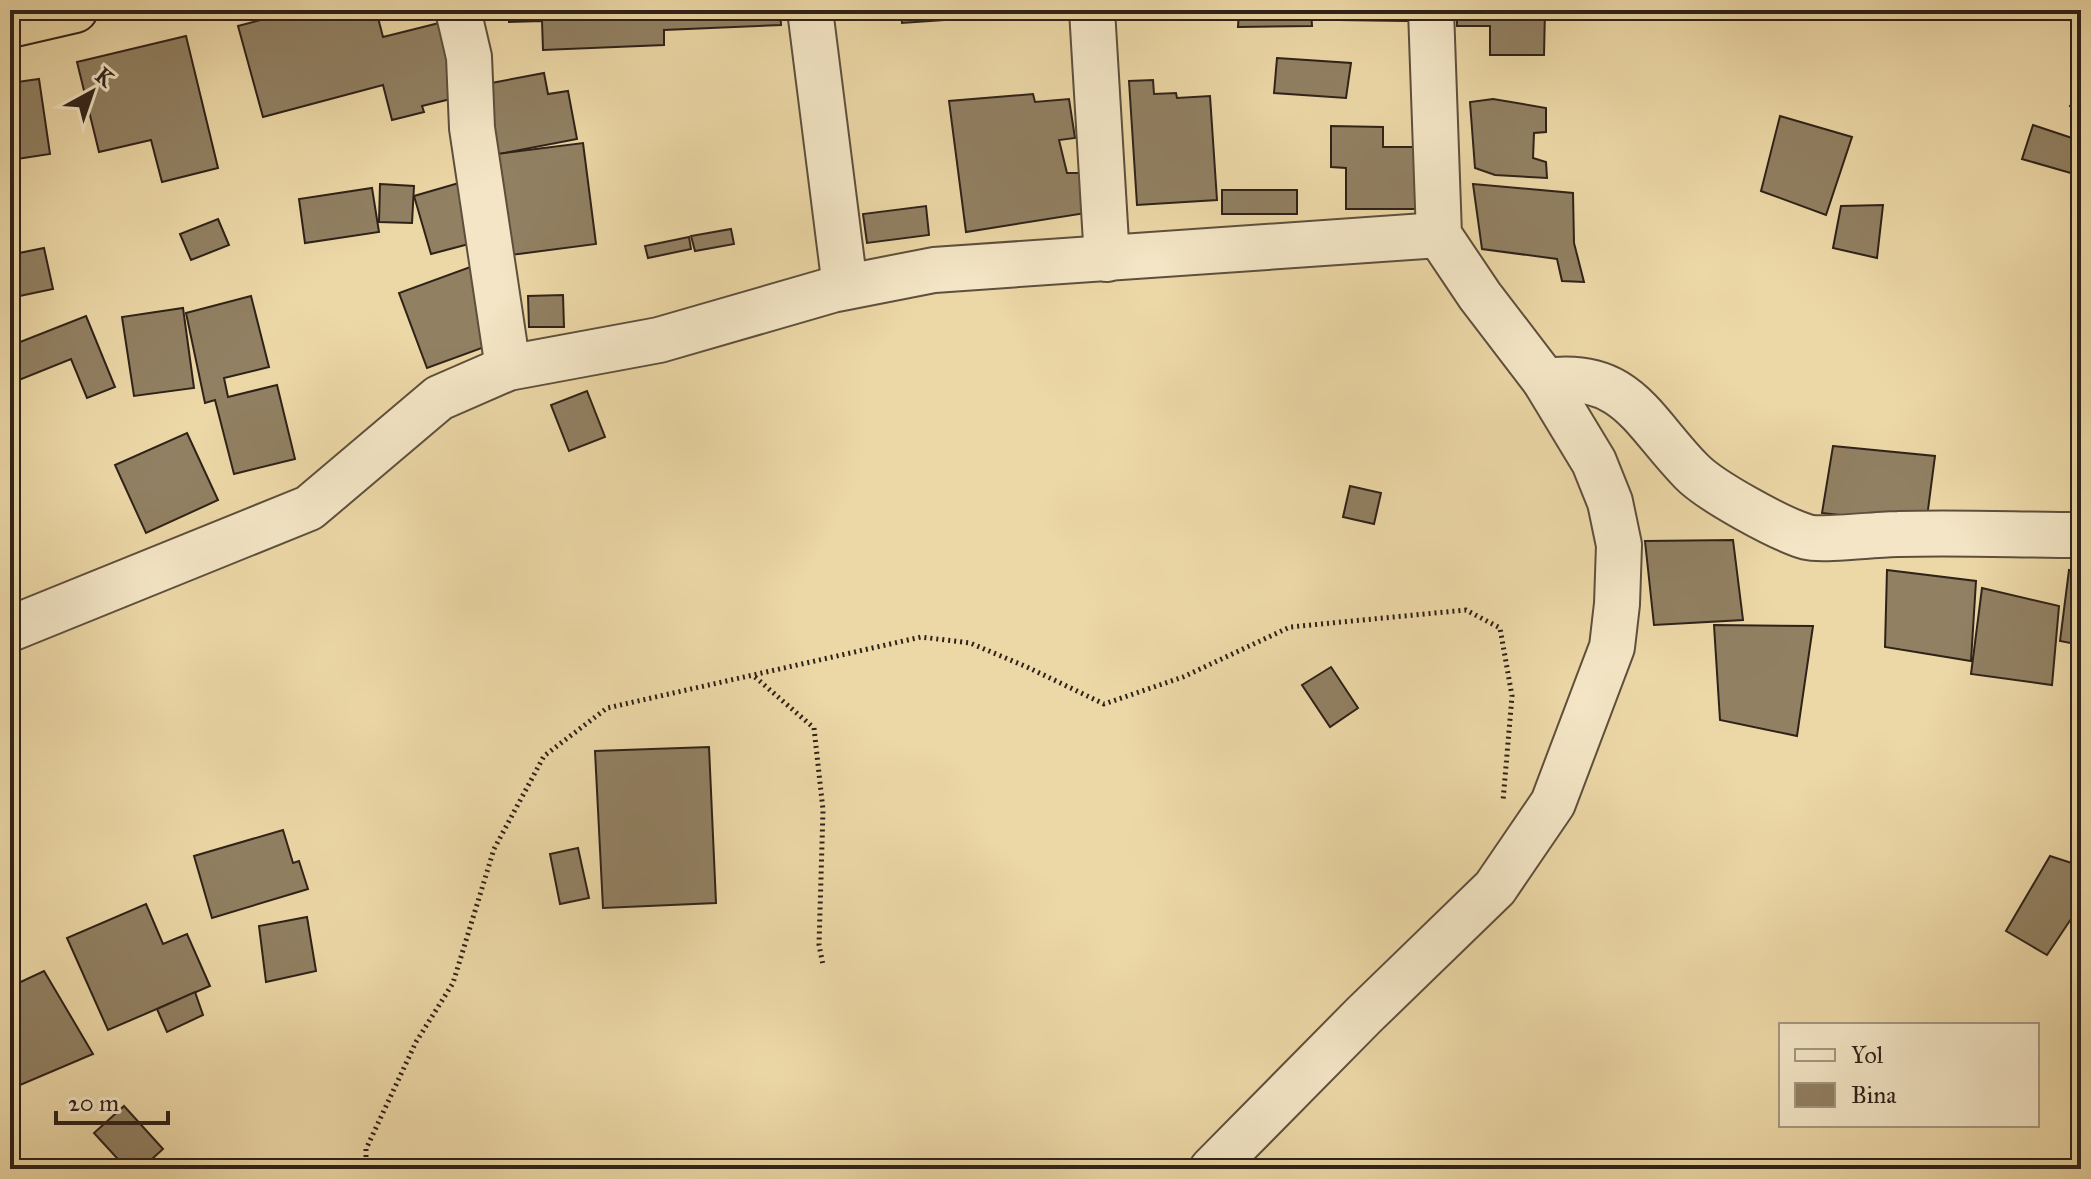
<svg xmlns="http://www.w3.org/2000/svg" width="2091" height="1179" font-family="'IM FELL Great Primer',serif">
<rect width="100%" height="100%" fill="#ecd7a6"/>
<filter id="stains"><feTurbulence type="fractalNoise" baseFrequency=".0025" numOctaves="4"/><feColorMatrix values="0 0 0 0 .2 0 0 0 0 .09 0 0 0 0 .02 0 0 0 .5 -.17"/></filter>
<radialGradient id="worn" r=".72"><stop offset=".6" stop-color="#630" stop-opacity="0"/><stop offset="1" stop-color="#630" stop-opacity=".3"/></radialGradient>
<g fill="#918062" stroke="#2f2219" stroke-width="2">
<polygon points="299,10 376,10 383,37 443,22 463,96 422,106 424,112 392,120 383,85 263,117 238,26"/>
<polygon points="508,10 780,10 781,25 664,30 664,45 543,50 542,21 509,22"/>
<polygon points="901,10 957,10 958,19 902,23"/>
<rect x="1173" y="10" width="66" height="2"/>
<polygon points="1239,10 1311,10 1312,26 1238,27"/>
<polygon points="1340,10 1406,10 1407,21 1339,20"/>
<polygon points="1457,10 1545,10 1544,55 1490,55 1490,26 1457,26"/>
<polygon points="186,36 218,168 162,182 151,140 99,152 77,62"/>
<polygon points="1277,58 1351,63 1346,98 1274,93"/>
<polygon points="544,73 548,94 568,91 577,139 489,156 475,86"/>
<polygon points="39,79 50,154 10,160 10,83"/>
<polygon points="1153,80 1154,94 1176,93 1177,98 1210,96 1217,200 1137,205 1129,81"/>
<polygon points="2081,91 2081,114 2070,106"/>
<polygon points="1033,94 1035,102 1069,99 1075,138 1059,140 1067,173 1079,173 1086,213 966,232 949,101"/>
<polygon points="1493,99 1546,108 1546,132 1534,133 1533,158 1546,162 1547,178 1495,175 1475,168 1470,102"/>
<polygon points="1780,116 1852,137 1826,215 1761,191"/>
<polygon points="2033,125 2081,141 2081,176 2022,159"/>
<polygon points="1331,126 1383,127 1383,147 1423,147 1423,209 1346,209 1346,168 1331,167"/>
<polygon points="583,143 596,244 511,255 497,154"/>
<polygon points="476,178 484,240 431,254 414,196"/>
<polygon points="380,184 414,186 412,223 379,222"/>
<polygon points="1473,184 1573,193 1574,243 1584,282 1562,281 1557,259 1482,249"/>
<polygon points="372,188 379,232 305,243 299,199"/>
<rect x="1222" y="190" width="75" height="24"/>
<polygon points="1883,205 1877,258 1833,248 1841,206"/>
<polygon points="926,206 929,235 867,243 863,214"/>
<polygon points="218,219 229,245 191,260 180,234"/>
<polygon points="731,229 734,244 695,251 691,236"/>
<polygon points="10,237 14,254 44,248 53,289 10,298"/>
<polygon points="689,237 691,249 648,258 645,246"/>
<polygon points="473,266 501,341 427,368 399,293"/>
<polygon points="563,295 564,327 529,327 528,296"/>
<polygon points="251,296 269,367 224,378 228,397 277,385 295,459 234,474 215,400 205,403 186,313"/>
<polygon points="183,308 194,388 134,396 122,317"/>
<polygon points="86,316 115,387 87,398 71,359 19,380 10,358 10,346"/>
<polygon points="587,391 605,437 569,451 551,405"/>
<polygon points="187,433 218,500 146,533 115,465"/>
<polygon points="1833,446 1935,456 1926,525 1822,513"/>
<polygon points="1350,486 1381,493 1374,524 1343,517"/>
<polygon points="1733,540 1743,620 1654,625 1645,541"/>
<polygon points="1887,570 1976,581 1971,661 1885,647"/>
<polygon points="2069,570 2081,573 2081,645 2060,641"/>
<polygon points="1982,588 2059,606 2052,685 1971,674"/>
<polygon points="1714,625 1813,626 1797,736 1720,720"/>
<polygon points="1331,667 1358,708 1330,727 1302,685"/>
<polygon points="709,747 716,903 603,908 595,751"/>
<polygon points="283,830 293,863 299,861 308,889 212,918 194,856"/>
<polygon points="578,848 589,898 560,904 550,854"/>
<polygon points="2050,856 2081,866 2081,904 2047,955 2006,931"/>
<polygon points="146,904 163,944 187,934 210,986 108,1030 67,938"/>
<polygon points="307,917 316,971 266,982 259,926"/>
<polygon points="44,971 93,1054 13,1088 10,1083 10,987"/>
<polygon points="195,992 203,1015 167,1032 157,1009"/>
<polygon points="124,1106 163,1149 141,1169 127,1169 94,1133"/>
<polygon points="397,1163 504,1167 503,1169 397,1169"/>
</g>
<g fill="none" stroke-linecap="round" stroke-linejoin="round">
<g stroke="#5e4f3c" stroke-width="48">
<g id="street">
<polyline points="458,10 469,57 472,128 508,368"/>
<polyline points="810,10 845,287"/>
<polyline points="1092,10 1107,259"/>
<path d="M1545 381C1627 370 1642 421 1691 471 1710 491 1780 529 1807 537 1823 541 1878 534 1898 534 1959 532 2020 535 2081 535"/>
<polyline points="10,629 309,508 439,398 508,368 659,340 832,290 934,270 1439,235"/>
<polyline points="1212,1169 1364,1015 1495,888 1553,803 1612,647 1617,604 1619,545 1610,502 1594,462 1545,381 1480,296 1439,235 1431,10"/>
</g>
</g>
<g stroke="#2f2219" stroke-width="48">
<polyline id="highway" points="10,25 75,10"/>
</g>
<g stroke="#2f2219" stroke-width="5" stroke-dasharray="2 4" stroke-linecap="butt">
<polyline points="755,677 814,728 823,810 819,945 823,965"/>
<polyline points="366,1169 366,1149 416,1042 453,983 494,849 544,756 607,708 921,637 970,643 1027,667 1104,704 1183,677 1290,627 1466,610 1500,628 1512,696 1503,801"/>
</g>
<use href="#street" stroke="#f3e5c5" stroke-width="44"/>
<use href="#highway" stroke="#ecd7a6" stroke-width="44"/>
</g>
<rect width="2091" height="1179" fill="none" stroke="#ecd7a6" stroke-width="40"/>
<rect x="12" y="12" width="2067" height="1155" fill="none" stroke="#2f2219" stroke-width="4"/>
<rect x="20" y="20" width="2051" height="1139" fill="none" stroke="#2f2219" stroke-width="2"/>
<rect x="1779" y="1023" width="260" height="104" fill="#f3e5c5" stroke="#a59780" stroke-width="2"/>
<rect x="1795" y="1049" width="40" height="12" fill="#f3e5c5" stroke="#a59780" stroke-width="2"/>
<text x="1851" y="1063" font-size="24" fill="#2f2219">Yol</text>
<rect x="1795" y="1083" width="40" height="24" fill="#918062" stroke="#a59780" stroke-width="2"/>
<text x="1851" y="1103" font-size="24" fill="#2f2219">Bina</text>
<g transform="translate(92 92) rotate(40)" stroke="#f3e5c5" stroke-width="6" paint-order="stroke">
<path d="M0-6L14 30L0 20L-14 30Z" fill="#2f2219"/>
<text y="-12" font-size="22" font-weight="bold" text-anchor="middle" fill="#2f2219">K</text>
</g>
<path d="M56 1111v12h112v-12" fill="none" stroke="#2f2219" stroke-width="4"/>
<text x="68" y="1111" font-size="24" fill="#2f2219" stroke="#f3e5c5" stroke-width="6" paint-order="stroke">20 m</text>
<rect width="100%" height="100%" filter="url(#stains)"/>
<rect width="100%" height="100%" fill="url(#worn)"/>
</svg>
